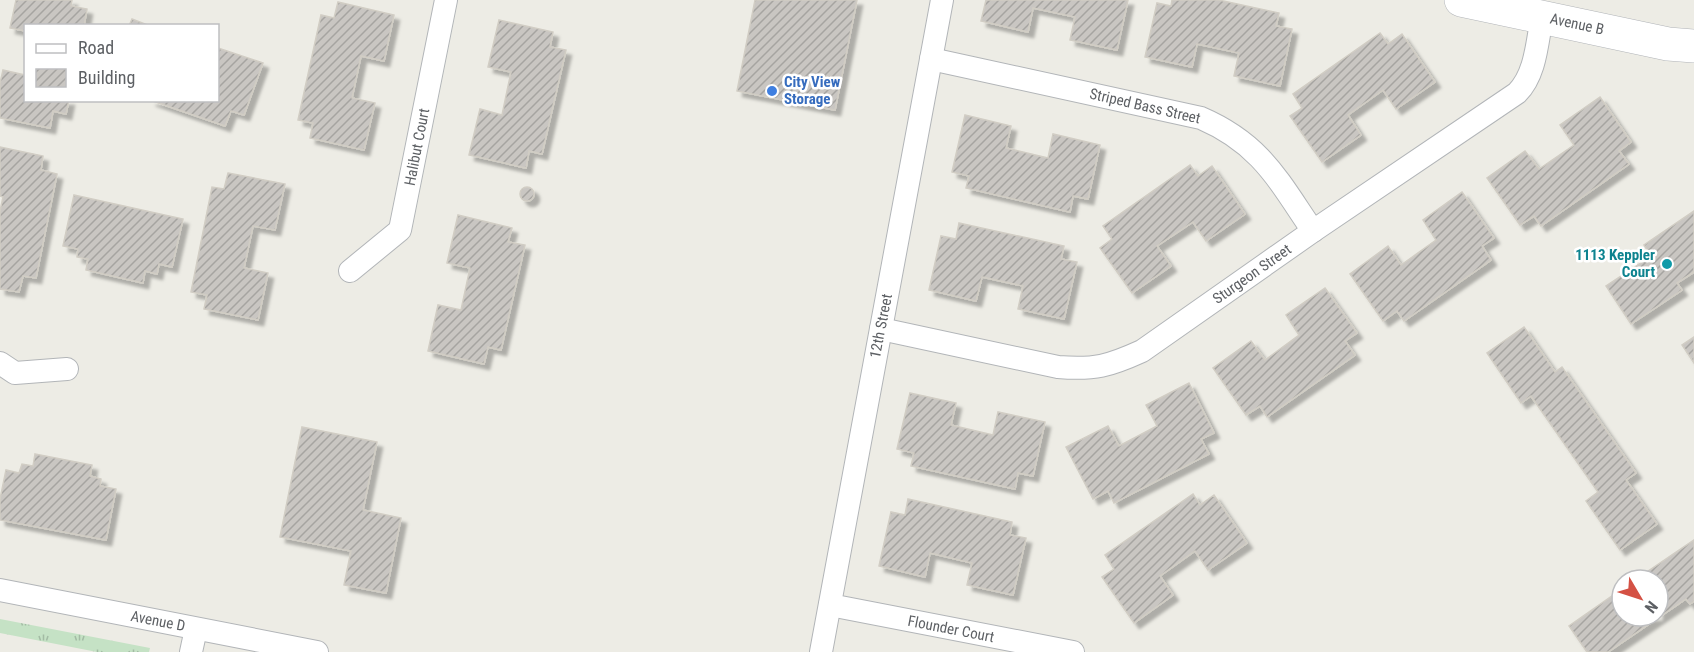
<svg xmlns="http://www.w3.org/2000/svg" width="1694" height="652" font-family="'Roboto Condensed',sans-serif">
<defs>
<pattern id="grass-tufts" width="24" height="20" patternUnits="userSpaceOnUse" patternTransform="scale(1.5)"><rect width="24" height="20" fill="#c5e2c5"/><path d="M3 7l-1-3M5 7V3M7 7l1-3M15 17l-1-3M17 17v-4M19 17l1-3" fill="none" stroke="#a3bba4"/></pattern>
<pattern id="building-hatch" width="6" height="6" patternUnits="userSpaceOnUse" patternTransform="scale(1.5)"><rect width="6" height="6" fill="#c9c6c2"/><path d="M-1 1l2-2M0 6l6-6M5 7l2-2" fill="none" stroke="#a6a4a1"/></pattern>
<filter id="shadow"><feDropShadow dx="5.5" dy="5.5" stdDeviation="1.5" flood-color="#0004"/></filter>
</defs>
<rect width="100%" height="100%" fill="#edece5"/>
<polygon fill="url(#grass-tufts)" points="0,619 150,648 149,652 97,652 0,633"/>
<g fill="url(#building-hatch)" stroke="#d1cdc4" stroke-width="1.5" filter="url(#shadow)">
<polygon points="16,0 72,0 71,6 87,9 84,26 26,26 26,31 10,28"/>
<polygon points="755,0 857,0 835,110 737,91"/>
<polygon points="986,0 1128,0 1117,50 1070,40 1075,17 1033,8 1028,32 981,21"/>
<polygon points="1172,0 1219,0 1279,13 1276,26 1292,29 1280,86 1234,76 1239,53 1197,44 1192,67 1145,57 1157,3 1171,6"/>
<polygon points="338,2 394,15 384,61 361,56 352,98 375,103 364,150 310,138 313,123 298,120 321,15 334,18"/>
<polygon points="132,19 150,26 129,26"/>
<polygon points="499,20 553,32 550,47 566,50 542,154 529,151 526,168 469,155 480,109 502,115 511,72 488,67"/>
<polygon points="1380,33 1388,44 1402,34 1435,82 1396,109 1383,90 1348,115 1361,135 1322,162 1290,116 1302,108 1293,94"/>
<polygon points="218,48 263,63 244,115 231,111 225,126 150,100 218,100"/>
<polygon points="3,70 25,75 26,72 26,100 69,100 66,114 53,111 50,128 0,118 0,83"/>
<polygon points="1600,97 1631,142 1619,151 1629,164 1541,226 1534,216 1520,225 1487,178 1525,151 1539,169 1574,145 1560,125"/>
<polygon points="965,115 1011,126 1006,148 1048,158 1053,134 1100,145 1088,199 1073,196 1070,212 966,188 969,176 952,172"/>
<polygon points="0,147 43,156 41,170 57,174 36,278 23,276 19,292 0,289 0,211 3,197 0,196"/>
<polygon points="1190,165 1198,176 1212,166 1245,214 1206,241 1193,222 1157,246 1171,266 1132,293 1100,248 1112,239 1103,226"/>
<polygon points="228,173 285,184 275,230 253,226 244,268 268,273 258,320 204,309 207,295 191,292 212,187 224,189"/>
<circle cx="527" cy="194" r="7"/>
<polygon points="1462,192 1494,238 1482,246 1491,260 1404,321 1397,311 1383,321 1350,274 1388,246 1401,265 1436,240 1423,220"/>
<polygon points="74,195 183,219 172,267 159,264 157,274 145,271 143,283 86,270 88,259 77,257 78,249 63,246"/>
<polygon points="1694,211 1694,272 1677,283 1682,290 1631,324 1606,286 1651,256 1644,245"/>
<polygon points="458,215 512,228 508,242 525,245 501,350 488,347 484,364 428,351 438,305 461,310 470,268 447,263"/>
<polygon points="959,223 1064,246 1061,259 1077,262 1064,319 1018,309 1023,286 982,277 976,301 929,290 941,236 956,239"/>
<polygon points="1325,288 1357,333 1345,341 1355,355 1267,417 1260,406 1246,415 1213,368 1251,341 1265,360 1299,335 1286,315"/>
<polygon points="1524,327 1555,372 1562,367 1636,473 1626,480 1657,524 1620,550 1586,501 1598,492 1531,396 1521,403 1487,353"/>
<polygon points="1694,337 1694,363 1682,345"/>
<polygon points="1189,383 1214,433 1201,439 1209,454 1114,503 1108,491 1093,499 1066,447 1108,426 1119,446 1157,426 1146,405"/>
<polygon points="910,393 956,403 951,425 993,435 998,412 1045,422 1033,476 1018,473 1015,489 911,466 914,453 897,449"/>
<polygon points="302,427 377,442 363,510 401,518 386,593 344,585 351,551 280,537"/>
<polygon points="35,454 92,465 90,476 101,479 100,486 116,489 106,540 0,520 0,499 6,470 19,473 22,464 33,466"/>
<polygon points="1193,494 1200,505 1214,495 1247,543 1208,570 1195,551 1160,576 1173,595 1134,623 1102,577 1114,569 1105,555"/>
<polygon points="908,499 1012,522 1010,535 1026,538 1013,595 967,585 972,563 930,553 925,577 879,566 891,512 905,515"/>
<polygon points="1694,540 1694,601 1690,604 1686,599 1608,652 1587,652 1569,626 1622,589 1622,616 1658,616 1658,580 1635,580"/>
</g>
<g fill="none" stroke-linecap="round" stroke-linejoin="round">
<g stroke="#b2b5b8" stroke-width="24">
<g id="street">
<path d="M931 59 1201 118C1261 144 1278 180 1313 231"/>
<polyline points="350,271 400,230 446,0"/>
<path d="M881 329 1058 367C1095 370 1109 366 1142 351L1313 231 1517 93C1536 74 1537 42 1542 17"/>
<polyline points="0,363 15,373 67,369"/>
<polyline points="0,590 317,652"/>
<polyline points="830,605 1073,652"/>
<polyline points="191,652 196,629"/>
<polyline points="821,652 942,0"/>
</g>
</g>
<g stroke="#b1b4b8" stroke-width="34">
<polyline id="secondary" points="1461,0 1668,44 1694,46"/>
</g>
<use href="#street" stroke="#fff" stroke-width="22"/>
<use href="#secondary" stroke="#fff" stroke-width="33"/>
</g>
<circle fill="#3f7fe0" stroke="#fff" stroke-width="2" cx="772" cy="91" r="6"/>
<circle fill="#0f9aa8" stroke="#fff" stroke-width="2" cx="1667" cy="264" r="6"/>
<g text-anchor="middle" stroke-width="5" stroke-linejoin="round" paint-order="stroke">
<g font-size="15" fill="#5d6064" stroke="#fff">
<text transform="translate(1577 24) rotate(12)" y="5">Avenue B</text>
<text transform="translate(1145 106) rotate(13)" y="5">Striped Bass Street</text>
<text transform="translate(417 147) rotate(-79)" y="5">Halibut Court</text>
<text transform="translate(1252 274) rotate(-35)" y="5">Sturgeon Street</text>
<text transform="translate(881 326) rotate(-79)" y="5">12th Street</text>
<text transform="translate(158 621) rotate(11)" y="5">Avenue D</text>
<text transform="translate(951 629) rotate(11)" y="5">Flounder Court</text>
</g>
<g font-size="15" font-weight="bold" fill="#366cbe" stroke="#fff" text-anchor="start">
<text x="784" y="87">City View<tspan x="784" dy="17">Storage</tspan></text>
</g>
<g font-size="15" font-weight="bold" fill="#0d838f" stroke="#fff" text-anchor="end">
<text x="1655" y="260">1113 Keppler<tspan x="1655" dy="17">Court</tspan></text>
</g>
</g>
<rect x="24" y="24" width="195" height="78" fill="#ffffff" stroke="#bebfc1" stroke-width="1.5"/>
<rect x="36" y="44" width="30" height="9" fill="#ffffff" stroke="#bebfc1" stroke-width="1.5"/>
<text x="78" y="54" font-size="18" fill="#5d6064">Road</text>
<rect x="36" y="69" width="30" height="18" fill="url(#building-hatch)" stroke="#bebfc1" stroke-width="1.5"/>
<text x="78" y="84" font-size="18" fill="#5d6064">Building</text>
<g transform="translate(1640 598) rotate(129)"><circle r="28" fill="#ffffff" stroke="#bebfc1" stroke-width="1.5"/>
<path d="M0-4.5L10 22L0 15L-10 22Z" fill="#d45144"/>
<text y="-9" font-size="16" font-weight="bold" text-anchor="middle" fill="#5d6064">N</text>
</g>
</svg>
